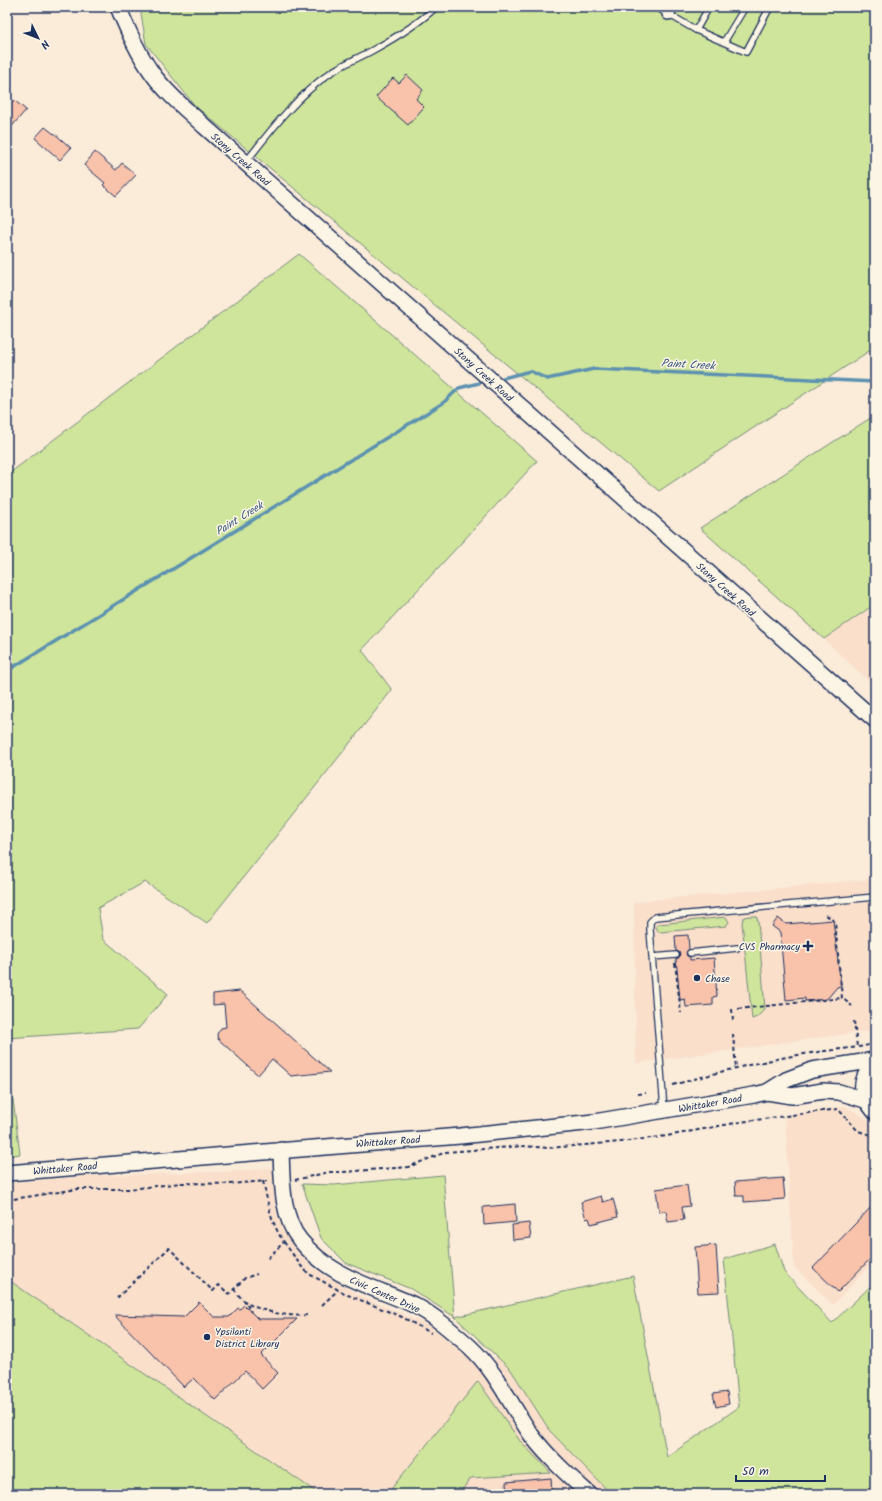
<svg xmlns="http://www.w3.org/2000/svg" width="882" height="1501" font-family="Kalam,sans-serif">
<rect width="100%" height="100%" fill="#fbebd9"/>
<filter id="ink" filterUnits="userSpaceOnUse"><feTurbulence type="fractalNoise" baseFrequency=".025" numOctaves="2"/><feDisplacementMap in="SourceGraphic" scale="8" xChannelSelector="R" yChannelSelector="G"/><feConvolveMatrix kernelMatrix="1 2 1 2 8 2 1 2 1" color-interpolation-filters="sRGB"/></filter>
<g filter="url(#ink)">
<g fill="#fadfcb">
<polygon points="875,604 875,687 824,639"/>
<polygon points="875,879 875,1022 868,1031 636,1063 634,902"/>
<polygon points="845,1106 875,1124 875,1260 833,1305 794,1267 785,1116"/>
<polygon points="272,1168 284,1231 313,1268 359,1295 430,1326 462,1351 485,1372 497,1357 643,1494 319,1494 10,1281 7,1183 91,1176 242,1171"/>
</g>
<g fill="#cfe59b" stroke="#758a7c">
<polygon points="140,7 875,7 875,347 659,491 195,106 146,44"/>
<polygon points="299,254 537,461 362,650 392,690 207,923 145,882 98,908 103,939 168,994 138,1029 7,1038 7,475"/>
<polygon points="875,415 875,604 824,639 700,528"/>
<polygon points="750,916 756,916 758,921 765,1009 757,1017 752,1019 742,922 744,917"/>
<polygon points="726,917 729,922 726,926 661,932 658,932 656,926 659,924"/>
<polygon points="7,1053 20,1154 7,1156"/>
<polygon points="443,1175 455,1317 633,1276 667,1457 739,1407 724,1259 775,1244 784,1272 832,1323 875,1282 875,1494 611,1494 550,1431 511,1370 455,1317 411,1289 346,1263 321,1238 302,1184 334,1185"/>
<polygon points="10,1281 319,1494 7,1494 7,1285"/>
<polygon points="478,1381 520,1441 551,1473 471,1478 459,1494 387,1494"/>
</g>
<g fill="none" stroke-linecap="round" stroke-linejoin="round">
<g stroke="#5c91b1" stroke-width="3.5">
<polyline points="503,378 530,371 547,379 594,369 875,382"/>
<polyline points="7,671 443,403 459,388 479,383"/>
</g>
</g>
<g fill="#f9c2ab" stroke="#1b2f5e">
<polygon points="407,75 423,90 416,99 424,107 408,125 376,97 393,78 399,83"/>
<polygon points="14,100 26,110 7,132 7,109"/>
<polygon points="45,127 54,134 54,133 71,148 60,160 35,138"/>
<polygon points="95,152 116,170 122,163 136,175 116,196 103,185 105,183 84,165"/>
<polygon points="778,918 786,924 833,920 841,986 837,987 827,999 805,1001 805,998 786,1000 780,932 772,926"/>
<polygon points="688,935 689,949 686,953 687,956 690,957 690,960 714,958 717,996 713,997 713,1005 686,1007 685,999 680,1000 676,959 680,955 679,952 676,951 675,936"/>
<polygon points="240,991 330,1072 291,1076 272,1059 258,1075 218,1039 217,1035 218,1032 221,1028 226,1027 224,1004 213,1005 213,994"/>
<polygon points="783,1178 785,1199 744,1202 744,1196 736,1196 735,1182"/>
<polygon points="687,1185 690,1206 682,1207 684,1220 668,1222 666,1211 659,1212 656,1189"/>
<polygon points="601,1196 603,1202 613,1199 618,1217 591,1224 589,1218 586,1219 581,1202"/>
<polygon points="875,1203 875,1254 838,1292 813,1268"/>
<polygon points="515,1204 516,1222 484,1225 483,1207"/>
<polygon points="529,1223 531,1238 513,1240 512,1225"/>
<polygon points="716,1245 719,1292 698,1293 695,1247"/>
<polygon points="199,1302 214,1317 229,1317 238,1308 240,1309 244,1305 258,1319 297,1319 261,1355 278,1373 262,1389 245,1371 215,1400 194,1378 184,1387 114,1315 184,1317"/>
<polygon points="727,1392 729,1404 716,1407 713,1394"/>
<polygon points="551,1478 552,1494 507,1494 506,1482"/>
</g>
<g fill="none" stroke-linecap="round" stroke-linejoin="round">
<g stroke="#1b2f5e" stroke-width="8">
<g id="lane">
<polyline points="656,7 696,30 746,52 770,7"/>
<polyline points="696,30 709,7"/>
<polyline points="724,42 745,7"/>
<path d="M246 162C271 130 296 97 330 73 343 64 359 58 373 50 395 38 418 24 436 7"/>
<polyline points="690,953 737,948"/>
<polyline points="653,957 676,955"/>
<polyline points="664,1109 650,930 650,922 655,917 875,897"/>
</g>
</g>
<g stroke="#1b2f5e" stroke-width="14">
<polyline id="street" points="668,14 672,7"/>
</g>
<g stroke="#1b2f5e" stroke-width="18">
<g id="secondary">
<path d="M118 7C128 30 137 52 152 73 166 93 186 109 204 126L875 720"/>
<path d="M875 1062C858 1081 859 1093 875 1112"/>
<polyline points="767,1092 792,1096 823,1091 839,1092 865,1100"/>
<path d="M281 1150C282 1178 281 1217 300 1240 331 1278 372 1286 414 1305 434 1315 453 1332 470 1347 497 1372 511 1406 532 1436 548 1457 569 1476 589 1494"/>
<polyline points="7,1173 460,1136 594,1122 754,1095 767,1092 786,1080 812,1070 875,1060"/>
</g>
</g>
<g stroke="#1b2f5e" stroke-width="2" stroke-dasharray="4 3" stroke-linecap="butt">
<polyline points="826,915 833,920 835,922 842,998 852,1006"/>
<polyline points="675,963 681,1013"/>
<polyline points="732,1009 733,1020"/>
<polyline points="738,1009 842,998"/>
<polyline points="854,1021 857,1047"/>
<polyline points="733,1034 736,1069"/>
<path d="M673 1085C726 1070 779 1056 834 1050 845 1048 866 1048 875 1042"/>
<polyline points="638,1094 646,1093"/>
<polyline points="295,1180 329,1172 343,1172 408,1167 446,1152 523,1146 548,1148 621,1142 667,1136 740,1122 838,1109 858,1131 875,1136"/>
<path d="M263 1181C268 1203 271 1224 284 1242L266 1260"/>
<polyline points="7,1200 78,1189 130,1189 181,1183 229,1184 268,1181"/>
<polyline points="284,1242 301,1266 309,1274 348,1295 402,1317 431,1333"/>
<path d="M234 1289C238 1294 242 1300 247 1303 263 1312 289 1317 307 1315"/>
<polyline points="117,1298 169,1248 213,1291 219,1285 229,1294 245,1278 257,1274"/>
<polyline points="247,1304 251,1312"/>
<polyline points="322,1305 338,1290"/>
<polyline points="602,1489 606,1494"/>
</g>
<use href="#lane" stroke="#fcf5e5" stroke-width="5.5"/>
<use href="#street" stroke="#fcf5e5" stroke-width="11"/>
<use href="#secondary" stroke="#fcf5e5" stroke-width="15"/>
</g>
</g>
<g fill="#1b2f5e" stroke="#fcf5e5" stroke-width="1.5">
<path d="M806 940h4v4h4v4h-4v4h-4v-4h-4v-4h4z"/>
<circle cx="697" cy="978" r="4"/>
<circle cx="207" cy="1337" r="4"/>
</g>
<g text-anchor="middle" stroke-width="3" stroke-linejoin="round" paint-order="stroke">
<g font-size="10" fill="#1b2f5e" stroke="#fcf5e5">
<text transform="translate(241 159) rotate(41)" y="4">Stony Creek Road</text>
<text transform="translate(484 374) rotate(42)" y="4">Stony Creek Road</text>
<text transform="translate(726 589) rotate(42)" y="4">Stony Creek Road</text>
<text transform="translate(710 1103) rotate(-10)" y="4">Whittaker Road</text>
<text transform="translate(388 1141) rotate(-4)" y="4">Whittaker Road</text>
<text transform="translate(65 1168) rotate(-5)" y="4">Whittaker Road</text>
<text transform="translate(385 1294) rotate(24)" y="4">Civic Center Drive</text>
</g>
<g font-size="10" fill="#1b2f5e" stroke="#fcf5e5" text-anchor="start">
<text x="800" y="950" text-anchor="end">CVS Pharmacy</text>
<text x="705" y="982">Chase</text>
<text x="215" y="1335">Ypsilanti<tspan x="215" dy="12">District Library</tspan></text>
</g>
<g font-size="11" font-style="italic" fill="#365880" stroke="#fcf5e5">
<text transform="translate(688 364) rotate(3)" y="4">Paint Creek</text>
<text transform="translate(239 518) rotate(-32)" y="4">Paint Creek</text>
</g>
</g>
<rect width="882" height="1501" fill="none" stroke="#fcf5e5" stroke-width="24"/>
<rect x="12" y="12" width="858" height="1477" fill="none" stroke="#1b2f5e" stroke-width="1.5" filter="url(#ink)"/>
<g transform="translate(38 38) rotate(133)" stroke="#fcf5e5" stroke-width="3" paint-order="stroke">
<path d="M0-3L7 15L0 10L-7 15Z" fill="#1b2f5e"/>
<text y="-6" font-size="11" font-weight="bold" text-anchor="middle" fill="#1b2f5e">N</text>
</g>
<path d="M736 1475v6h89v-6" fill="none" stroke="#1b2f5e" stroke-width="2"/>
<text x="742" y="1475" font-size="12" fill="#1b2f5e" stroke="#fcf5e5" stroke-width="3" paint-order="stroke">50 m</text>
</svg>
